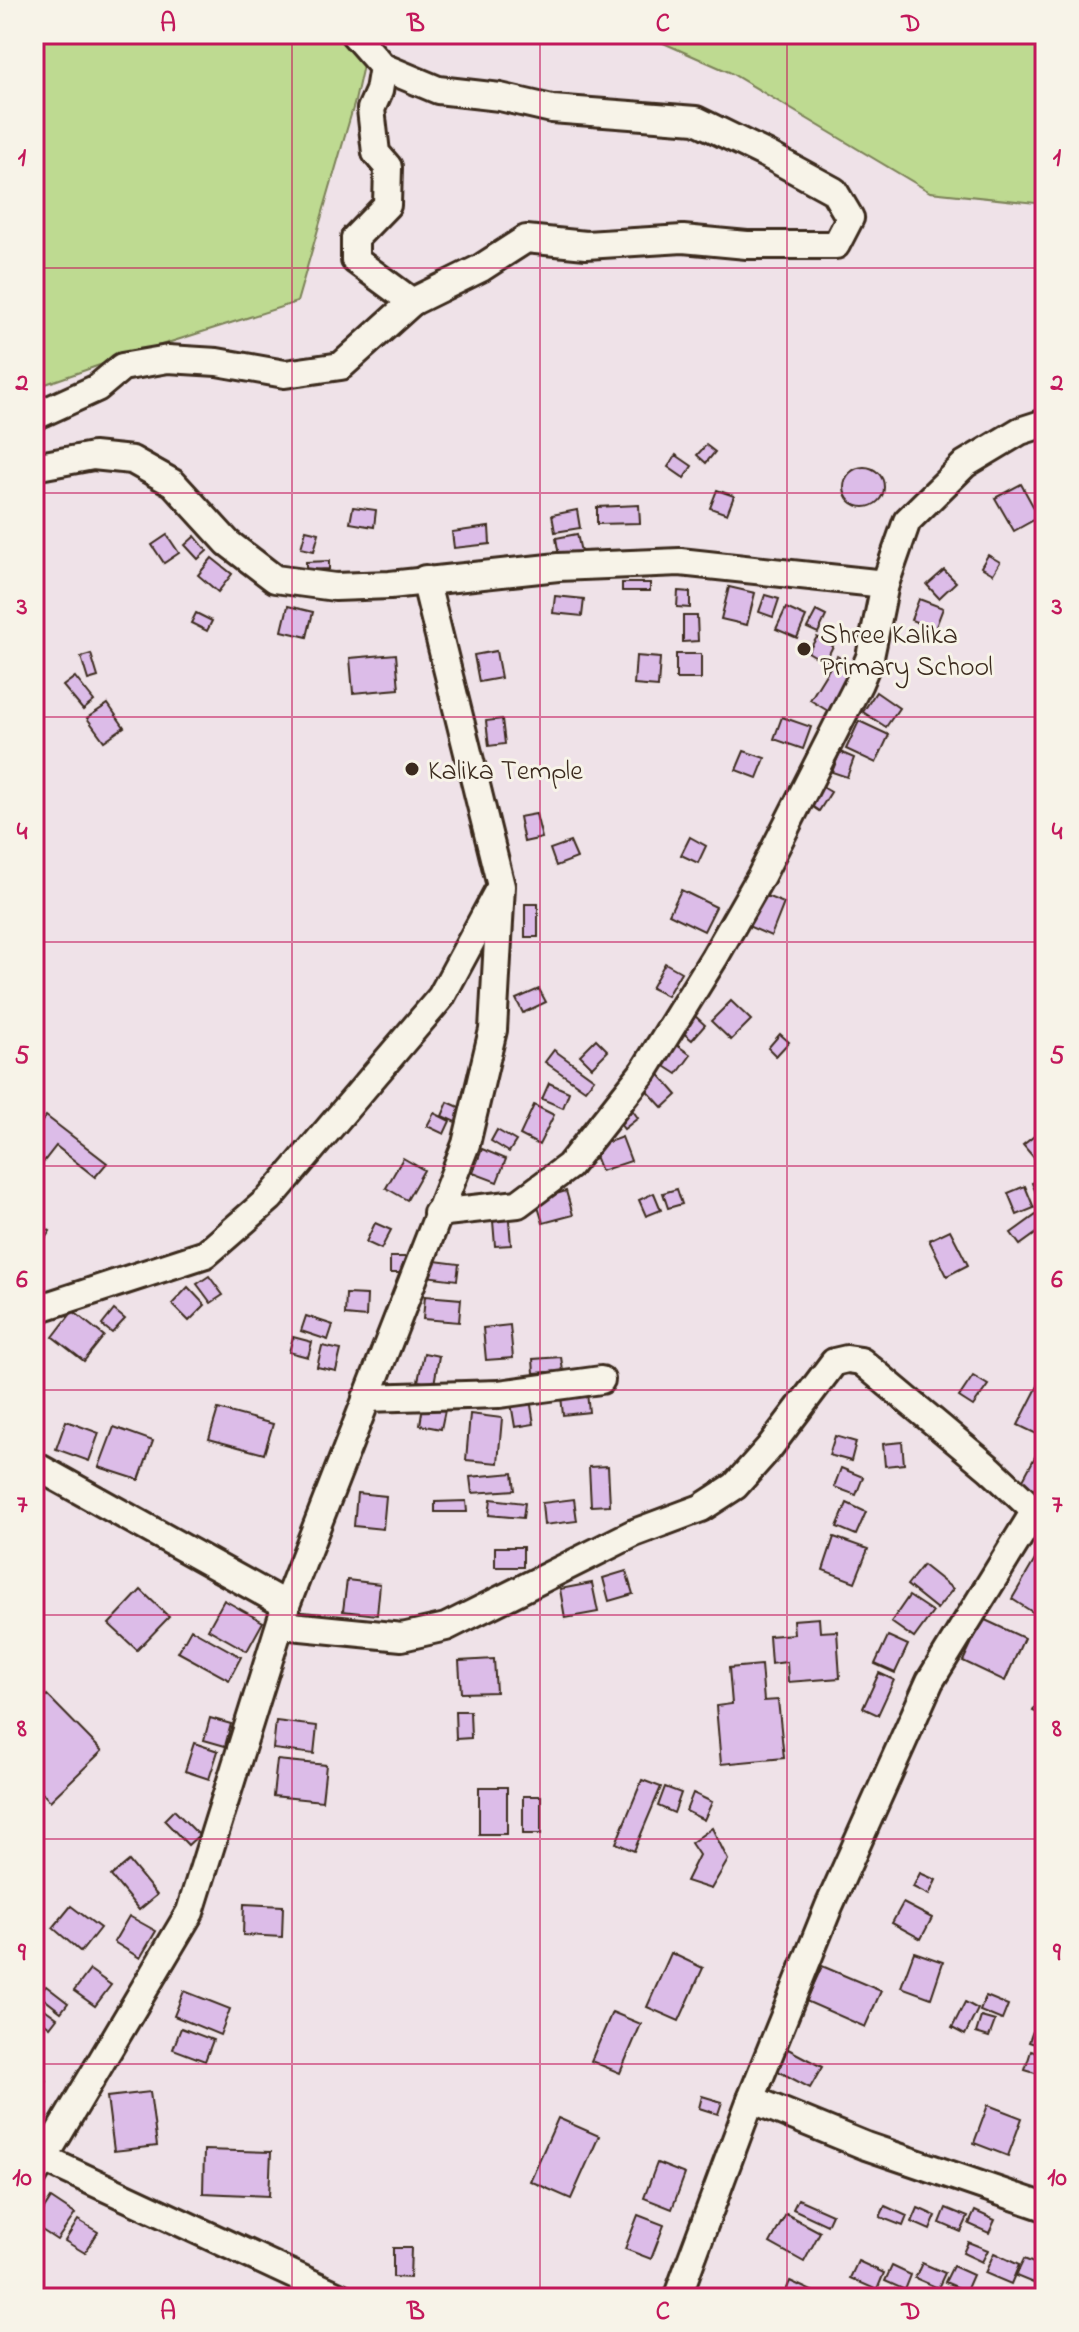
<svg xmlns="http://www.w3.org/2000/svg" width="1079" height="2332" font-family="'Indie Flower',sans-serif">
<rect width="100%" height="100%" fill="#efe2e8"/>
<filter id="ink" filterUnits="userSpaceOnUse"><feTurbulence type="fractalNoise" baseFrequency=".0125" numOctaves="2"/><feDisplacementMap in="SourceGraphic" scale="16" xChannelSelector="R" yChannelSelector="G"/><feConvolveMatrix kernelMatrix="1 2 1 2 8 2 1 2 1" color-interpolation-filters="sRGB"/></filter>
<g filter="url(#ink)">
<g fill="#beda91" stroke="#7c8258" stroke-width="2">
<polygon points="34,34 370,34 355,101 297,302 120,358 34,388"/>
<polygon points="643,34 1045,34 1045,204 930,192 729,72"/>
</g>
<g fill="#dcbce8" stroke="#3b2a1e" stroke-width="2">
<polygon points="706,445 715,452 706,463 697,455"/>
<polygon points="676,455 692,466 684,478 668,467"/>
<circle cx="864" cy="487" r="20"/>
<polygon points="1021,484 1039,517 1014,531 995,498"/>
<polygon points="717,490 734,496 727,514 710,508"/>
<polygon points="639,505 640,523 597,524 597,507"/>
<polygon points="353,507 376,510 374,527 350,523"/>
<polygon points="577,510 580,528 555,532 552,515"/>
<polygon points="489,527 490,544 454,548 452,532"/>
<polygon points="306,530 319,533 314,551 301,548"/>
<polygon points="577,534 581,552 559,556 556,538"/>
<polygon points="167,535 179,553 164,563 152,545"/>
<polygon points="195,536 207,551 198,559 185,545"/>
<polygon points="988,555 1000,562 993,574 981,567"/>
<polygon points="212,558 232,574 218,592 198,575"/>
<polygon points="329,561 329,569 306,570 306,562"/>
<polygon points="944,570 956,582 939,598 927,585"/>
<rect x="622" y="583" width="28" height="8"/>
<polygon points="729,587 755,593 747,625 721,619"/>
<polygon points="678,591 690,592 690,608 677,607"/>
<polygon points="765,595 779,599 773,617 759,612"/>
<polygon points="555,596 584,599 582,616 553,613"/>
<polygon points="919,599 943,608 935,629 911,620"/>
<polygon points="288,606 313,612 307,637 282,631"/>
<polygon points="786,608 806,617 797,638 776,629"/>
<polygon points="816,611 826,616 818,633 807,628"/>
<polygon points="196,613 212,621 207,631 191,623"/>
<polygon points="683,616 697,616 698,641 683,642"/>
<polygon points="817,637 833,646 825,662 808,652"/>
<polygon points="496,651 501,678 479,682 474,655"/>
<polygon points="91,654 98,677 88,680 81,657"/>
<polygon points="396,654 399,689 353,693 350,658"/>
<rect x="676" y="654" width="25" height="25"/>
<polygon points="636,656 660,658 658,687 634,685"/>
<polygon points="837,656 855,667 828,711 810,700"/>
<polygon points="75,677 94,701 83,710 63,686"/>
<polygon points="876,692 899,708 886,727 863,712"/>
<polygon points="108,704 124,727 104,741 87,718"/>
<polygon points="782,717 811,727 803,749 774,739"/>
<polygon points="502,719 505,744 489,746 486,721"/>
<polygon points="859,721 889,735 876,763 846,749"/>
<polygon points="744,751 765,758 757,778 736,770"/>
<polygon points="840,752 854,758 847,777 832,772"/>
<polygon points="819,785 831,792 819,811 807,803"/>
<polygon points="536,814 542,838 524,842 519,817"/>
<polygon points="690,837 706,846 698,863 681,855"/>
<polygon points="570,842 577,858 556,866 550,849"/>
<polygon points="681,890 716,907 704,931 669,914"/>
<polygon points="761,894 784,903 771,936 748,926"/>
<rect x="525" y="904" width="13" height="33"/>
<polygon points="665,963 681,972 667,996 651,988"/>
<polygon points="539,989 546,1002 523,1013 516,999"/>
<polygon points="731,1001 751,1020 731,1040 711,1021"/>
<polygon points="694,1015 705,1025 692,1040 681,1031"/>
<polygon points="780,1034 789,1042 776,1056 768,1048"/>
<polygon points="596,1039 608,1051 592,1067 580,1055"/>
<polygon points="671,1041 691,1055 677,1074 657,1061"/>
<polygon points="554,1050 594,1079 585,1090 545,1062"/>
<polygon points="656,1071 677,1095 663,1108 641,1084"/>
<polygon points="549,1083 569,1092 563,1108 542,1099"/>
<polygon points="448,1102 468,1111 462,1125 442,1116"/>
<polygon points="628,1104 638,1118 624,1129 613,1115"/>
<polygon points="534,1105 554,1115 539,1145 520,1135"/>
<polygon points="434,1113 450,1121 444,1134 427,1126"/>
<polygon points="46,1116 107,1163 95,1177 56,1146 34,1174 34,1132"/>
<polygon points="497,1130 516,1141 509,1152 491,1141"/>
<polygon points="1042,1130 1045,1134 1045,1150 1034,1158 1023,1145"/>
<polygon points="622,1137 631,1161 601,1171 592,1148"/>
<polygon points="482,1149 506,1159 497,1182 473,1173"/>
<polygon points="403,1158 424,1170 407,1200 386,1188"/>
<polygon points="1045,1177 1045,1214 1032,1183"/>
<polygon points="1025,1186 1034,1208 1017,1215 1008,1193"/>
<polygon points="677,1189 682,1204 668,1208 663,1193"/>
<polygon points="566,1191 573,1215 543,1223 536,1200"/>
<polygon points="654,1193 661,1210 646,1216 639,1200"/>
<polygon points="1036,1215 1045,1227 1020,1245 1011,1233"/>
<polygon points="34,1220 50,1231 34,1254"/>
<polygon points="509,1220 511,1245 495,1246 493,1221"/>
<polygon points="375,1223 391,1230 381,1249 366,1242"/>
<polygon points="950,1230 968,1265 947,1276 929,1240"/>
<rect x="390" y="1257" width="16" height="16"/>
<polygon points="427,1260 459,1264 457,1280 425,1276"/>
<polygon points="209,1276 223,1295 211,1303 197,1284"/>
<polygon points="188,1287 205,1305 189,1321 172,1304"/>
<polygon points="346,1294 367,1295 366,1317 345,1315"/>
<polygon points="425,1296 461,1299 459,1322 423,1319"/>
<polygon points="114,1310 125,1319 112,1333 102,1325"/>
<polygon points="73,1311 104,1336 84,1361 53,1337"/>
<polygon points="306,1316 333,1325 328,1340 301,1331"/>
<polygon points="510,1325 513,1358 486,1360 483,1328"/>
<polygon points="34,1333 44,1335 40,1356 34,1355"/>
<polygon points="293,1337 312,1342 308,1357 289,1352"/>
<polygon points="322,1346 341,1350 336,1371 317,1367"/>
<polygon points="424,1353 439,1356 434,1384 418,1381"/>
<polygon points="561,1357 563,1371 534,1373 533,1359"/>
<polygon points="973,1376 988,1385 973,1406 959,1397"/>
<polygon points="1039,1384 1045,1388 1045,1438 1018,1425"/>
<polygon points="587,1393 589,1412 563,1415 561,1396"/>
<polygon points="530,1399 534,1424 515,1427 511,1403"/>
<polygon points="423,1406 445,1410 441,1429 420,1425"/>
<polygon points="218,1409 273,1424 264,1454 209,1439"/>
<polygon points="470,1414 502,1418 498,1463 466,1460"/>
<polygon points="66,1421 99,1433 89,1461 56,1449"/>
<polygon points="114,1427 153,1441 139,1480 99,1467"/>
<polygon points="835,1436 856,1442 851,1461 829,1455"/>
<polygon points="902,1442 904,1464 885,1466 883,1444"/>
<polygon points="1036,1455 1045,1459 1045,1476 1037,1492 1021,1483"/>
<polygon points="608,1466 610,1505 591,1506 589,1467"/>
<polygon points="841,1468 863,1477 856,1495 834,1487"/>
<polygon points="513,1473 515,1490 472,1493 470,1477"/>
<polygon points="357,1493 386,1496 383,1529 354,1526"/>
<polygon points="491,1499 525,1503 523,1518 489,1515"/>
<polygon points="574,1499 577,1521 544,1525 542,1503"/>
<polygon points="466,1501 467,1512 435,1512 435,1502"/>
<polygon points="847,1503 866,1512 856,1535 837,1527"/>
<polygon points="834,1537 868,1549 855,1582 823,1570"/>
<rect x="495" y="1547" width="28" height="20"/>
<polygon points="1036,1558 1045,1563 1045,1620 1012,1599"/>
<polygon points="923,1565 953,1589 937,1609 907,1585"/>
<polygon points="626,1571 633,1594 609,1601 603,1578"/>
<polygon points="347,1580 380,1584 377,1615 343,1611"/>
<polygon points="592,1583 598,1612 565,1618 560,1589"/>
<polygon points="141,1590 169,1617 137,1650 109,1624"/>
<polygon points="909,1596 933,1612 914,1638 891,1622"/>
<polygon points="224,1600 263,1622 247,1651 208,1629"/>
<polygon points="819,1618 820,1632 837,1631 840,1678 788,1682 787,1662 771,1664 769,1636 794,1634 793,1620"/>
<polygon points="983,1619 1024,1638 1005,1681 963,1661"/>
<polygon points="191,1629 241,1657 229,1680 178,1652"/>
<polygon points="888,1636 908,1645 895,1673 875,1664"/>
<polygon points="494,1659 496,1692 461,1693 459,1661"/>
<polygon points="761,1665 764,1701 778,1700 784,1758 721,1764 716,1706 732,1704 729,1668"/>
<polygon points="879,1673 894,1680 878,1715 863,1708"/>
<polygon points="1045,1687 1045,1716 1033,1711"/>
<polygon points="47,1695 102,1751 50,1801 34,1784 34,1707"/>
<polygon points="455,1711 470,1711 471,1738 456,1739"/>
<polygon points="210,1718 231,1724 225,1746 204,1740"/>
<polygon points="276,1721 317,1726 314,1754 273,1749"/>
<polygon points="194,1743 218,1751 209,1779 185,1771"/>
<polygon points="277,1760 326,1765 322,1801 273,1796"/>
<polygon points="642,1780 661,1787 634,1851 616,1843"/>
<rect x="479" y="1787" width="28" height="47"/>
<polygon points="665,1787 681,1793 674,1813 658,1806"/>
<polygon points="693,1793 712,1802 704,1820 686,1811"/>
<rect x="523" y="1796" width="18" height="38"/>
<polygon points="174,1810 199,1835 188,1845 164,1820"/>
<polygon points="712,1828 728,1860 711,1889 686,1881 699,1855 691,1843"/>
<polygon points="129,1861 157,1895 139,1910 111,1876"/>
<polygon points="920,1873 936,1880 929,1895 913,1887"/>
<polygon points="903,1903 932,1918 921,1939 892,1923"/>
<polygon points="244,1904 283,1906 282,1937 243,1935"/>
<polygon points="71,1906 100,1928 81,1952 53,1928"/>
<polygon points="129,1916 156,1931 140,1958 114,1942"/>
<polygon points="914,1952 943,1962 931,1998 901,1987"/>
<polygon points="671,1953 703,1968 679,2021 647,2007"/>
<polygon points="822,1966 881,1991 865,2027 806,2001"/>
<polygon points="90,1970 111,1985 95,2006 74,1991"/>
<polygon points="46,1986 68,2003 61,2012 39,1995"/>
<polygon points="184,1991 230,2009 220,2035 174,2016"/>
<polygon points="986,1996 1008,2005 1002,2020 980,2011"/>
<polygon points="965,2002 978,2009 965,2035 952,2028"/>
<polygon points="39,2005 57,2018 50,2027 34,2015"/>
<polygon points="612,2012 641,2024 620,2073 591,2061"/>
<polygon points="981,2017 995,2021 989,2037 976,2033"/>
<polygon points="1036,2022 1045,2025 1045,2047 1029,2042"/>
<polygon points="181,2028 213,2040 205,2061 173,2049"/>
<polygon points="788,2049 822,2067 810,2088 776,2070"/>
<polygon points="1031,2051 1045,2055 1045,2076 1025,2070"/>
<polygon points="34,2072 46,2081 34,2098"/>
<polygon points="150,2092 157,2146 114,2151 107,2097"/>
<polygon points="702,2096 722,2102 718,2114 699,2108"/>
<polygon points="988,2105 1022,2118 1008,2156 974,2143"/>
<polygon points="558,2118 599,2136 571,2199 530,2181"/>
<polygon points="204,2150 271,2152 269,2196 203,2193"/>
<polygon points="657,2163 685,2174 672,2209 644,2198"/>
<polygon points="51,2198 75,2214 57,2240 34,2225"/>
<polygon points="798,2199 832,2214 827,2225 793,2209"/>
<polygon points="885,2206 907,2216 903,2226 880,2217"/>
<polygon points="918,2208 936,2216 930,2230 912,2222"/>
<polygon points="946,2208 968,2217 961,2232 940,2223"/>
<polygon points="975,2211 995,2220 989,2233 969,2224"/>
<polygon points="786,2214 820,2232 804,2262 770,2243"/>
<polygon points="638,2215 664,2225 651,2259 625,2249"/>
<polygon points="78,2220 98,2232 85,2253 65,2241"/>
<polygon points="968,2242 988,2250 982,2262 963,2253"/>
<polygon points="393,2248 411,2248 410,2278 393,2277"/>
<polygon points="994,2253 1019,2265 1011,2284 985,2273"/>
<polygon points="1024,2259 1041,2266 1033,2283 1016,2276"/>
<polygon points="858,2261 884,2273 877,2290 850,2278"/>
<polygon points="922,2263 945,2273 938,2288 915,2278"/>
<polygon points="892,2266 911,2275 905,2290 885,2281"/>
<polygon points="953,2266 973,2275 966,2291 945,2282"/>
<polygon points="790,2281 816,2293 813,2298 783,2298"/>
</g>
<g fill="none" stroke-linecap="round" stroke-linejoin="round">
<g stroke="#3b2a1e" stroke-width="32">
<g id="street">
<polyline points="383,67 438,90 500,97 552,109 696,120 768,155 834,191 850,218 836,245 747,245 683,239 586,245 526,239 481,268 412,302"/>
<polyline points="34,414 42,413 97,388 122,367 168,359 217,362 285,374 341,366 412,302 355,260 355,238 387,205 388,167 376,153 371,109 379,91 383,67 354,34"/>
<polyline points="34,467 93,456 132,460 173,483 228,543 275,579 335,587 390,585 558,567 680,562 885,584"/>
<polyline points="437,1213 518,1204 569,1166 644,1071 714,958 761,876 859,683 870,657 885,584 907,521 965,464 1020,431 1045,423"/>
<polyline points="34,1310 206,1254 270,1198 441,997 497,893"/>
<polyline points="366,1398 499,1394 601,1380"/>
<polyline points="34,1465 286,1605"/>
<polyline points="281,1625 402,1637 446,1627 634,1533 701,1508 735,1486 769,1448 834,1362 847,1359 861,1361 990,1469 1035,1511"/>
<polyline points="751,2099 866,2146 1045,2207"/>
<polyline points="34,2151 44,2159 343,2298"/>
<polyline points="34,2175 190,1912 286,1605 466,1144 493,1030 501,886 425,579"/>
<polyline points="677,2298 751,2099 829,1906 930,1681 1035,1511 1045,1517"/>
</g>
</g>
<use href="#street" stroke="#f7f3e8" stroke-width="26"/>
</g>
</g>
<path fill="none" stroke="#c2185b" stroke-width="2" stroke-opacity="0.55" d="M292 34V2298M540 34V2298M787 34V2298M34 268H1045M34 493H1045M34 717H1045M34 942H1045M34 1166H1045M34 1390H1045M34 1615H1045M34 1839H1045M34 2064H1045"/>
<g fill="#3b2a1e" stroke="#f7f3e8" stroke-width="3">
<circle cx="804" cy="649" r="8"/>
<circle cx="412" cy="769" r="8"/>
</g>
<g text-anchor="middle" stroke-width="6" stroke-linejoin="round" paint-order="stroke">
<g font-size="28" fill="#3b2a1e" stroke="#f7f3e8" text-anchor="start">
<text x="820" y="643">Shree Kalika<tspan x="820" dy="32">Primary School</tspan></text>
<text x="428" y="779">Kalika Temple</text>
</g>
</g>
<rect width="1079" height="2332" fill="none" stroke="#f7f3e8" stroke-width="88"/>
<rect x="44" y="44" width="991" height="2244" fill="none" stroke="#c2185b" stroke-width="3"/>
<g font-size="26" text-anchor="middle" font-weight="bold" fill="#c2185b">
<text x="168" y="31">A</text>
<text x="416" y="31">B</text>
<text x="663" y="31">C</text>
<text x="911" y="31">D</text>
<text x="22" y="165">1</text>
<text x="1057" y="165">1</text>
<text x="22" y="390">2</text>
<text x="1057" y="390">2</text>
<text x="22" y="614">3</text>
<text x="1057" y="614">3</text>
<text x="22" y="839">4</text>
<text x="1057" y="839">4</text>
<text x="22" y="1063">5</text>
<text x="1057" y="1063">5</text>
<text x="22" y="1287">6</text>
<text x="1057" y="1287">6</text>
<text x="22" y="1512">7</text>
<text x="1057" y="1512">7</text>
<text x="22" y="1736">8</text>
<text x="1057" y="1736">8</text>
<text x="22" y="1960">9</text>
<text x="1057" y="1960">9</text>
<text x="22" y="2185">10</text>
<text x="1057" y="2185">10</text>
<text x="168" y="2319">A</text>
<text x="416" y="2319">B</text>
<text x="663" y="2319">C</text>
<text x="911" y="2319">D</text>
</g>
</svg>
